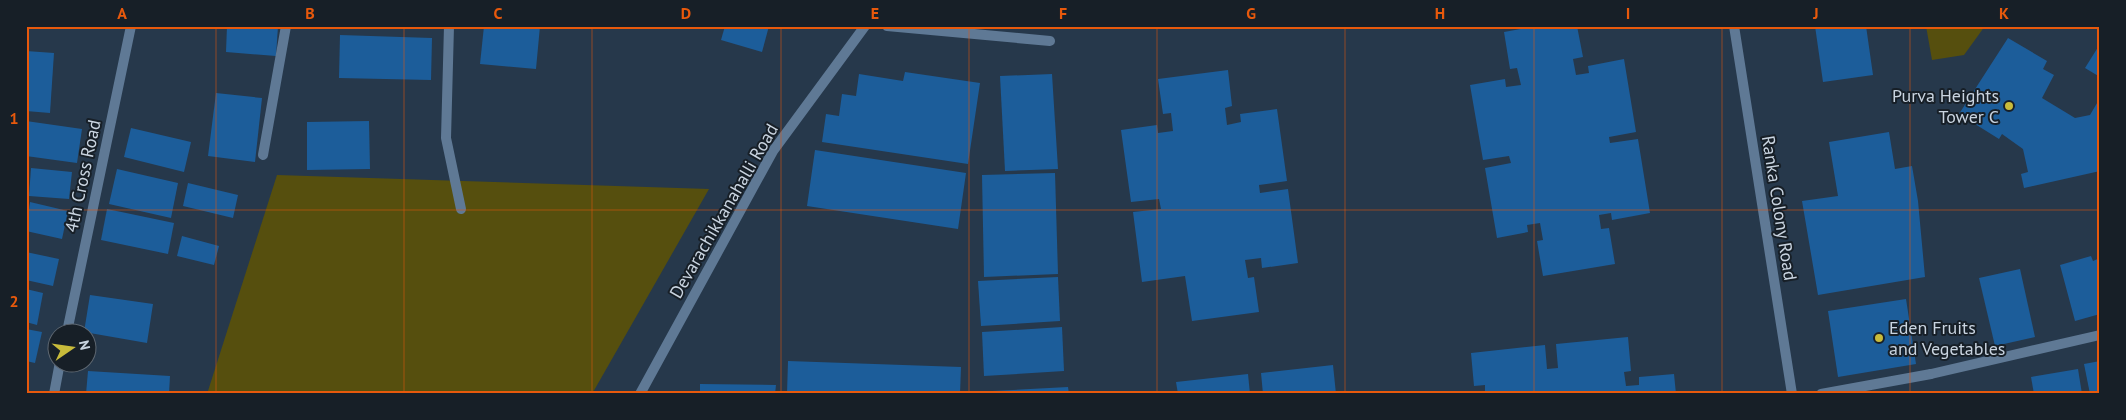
<svg xmlns="http://www.w3.org/2000/svg" width="2126" height="420" font-family="'PT Sans',sans-serif">
<rect width="100%" height="100%" fill="#26384b"/>
<g fill="#564f0e">
<polygon points="1926,26 1985,26 1964,55 1932,60"/>
<polygon points="277,175 709,189 592,394 207,394"/>
</g>
<g fill="#1c5d9a">
<polygon points="227,26 278,26 276,56 226,52"/>
<polygon points="484,26 540,26 536,69 480,64"/>
<polygon points="725,26 769,26 762,52 721,40"/>
<polygon points="1538,26 1577,26 1583,57 1573,59 1576,75 1589,73 1588,66 1624,59 1636,132 1609,137 1610,143 1638,139 1650,213 1612,220 1611,213 1599,215 1601,229 1609,228 1615,264 1543,276 1537,241 1543,240 1540,223 1527,225 1528,232 1497,238 1485,168 1511,163 1509,156 1483,160 1470,85 1505,79 1506,87 1521,85 1517,68 1510,69 1504,32"/>
<polygon points="1815,26 1866,26 1873,75 1823,82"/>
<polygon points="340,35 432,38 431,80 339,78"/>
<polygon points="2008,38 2047,61 2043,69 2054,75 2042,98 2075,118 2090,115 2100,98 2100,171 2024,188 2021,174 2028,172 2023,149 2002,134 1999,139 1959,114"/>
<polygon points="2100,44 2100,77 2085,68"/>
<polygon points="26,51 54,53 50,113 26,111"/>
<polygon points="1228,70 1232,106 1225,108 1227,125 1241,122 1240,114 1277,109 1287,181 1259,185 1260,193 1288,189 1298,263 1262,268 1261,258 1245,260 1248,278 1254,277 1259,312 1192,321 1185,276 1142,282 1133,212 1161,209 1159,199 1131,202 1121,130 1157,125 1158,133 1173,131 1171,113 1163,114 1158,79"/>
<polygon points="905,72 980,83 968,164 822,142 826,114 839,116 842,94 856,96 859,74 903,81"/>
<polygon points="1052,74 1058,169 1005,171 1000,76"/>
<polygon points="216,93 262,98 255,162 208,156"/>
<polygon points="26,121 82,129 77,163 26,156"/>
<polygon points="369,121 370,169 307,170 307,122"/>
<polygon points="131,128 191,142 184,172 124,157"/>
<polygon points="1889,132 1895,169 1912,166 1918,201 1925,277 1818,295 1802,201 1838,196 1829,142"/>
<polygon points="815,150 966,173 958,229 807,206"/>
<polygon points="31,168 72,172 69,199 29,196"/>
<polygon points="117,169 178,183 171,218 109,204"/>
<polygon points="1055,173 1058,274 984,277 982,175"/>
<polygon points="188,183 238,195 233,218 183,206"/>
<polygon points="30,202 68,211 62,239 26,231"/>
<polygon points="107,209 174,223 168,254 101,240"/>
<polygon points="182,236 219,246 214,265 177,256"/>
<polygon points="26,252 59,259 53,286 26,280"/>
<polygon points="2091,256 2093,261 2100,258 2100,314 2075,321 2060,265"/>
<polygon points="2020,269 2035,337 1995,346 1979,278"/>
<polygon points="1058,277 1060,321 981,326 978,281"/>
<polygon points="26,289 43,293 37,325 26,322"/>
<polygon points="90,295 153,304 147,343 84,332"/>
<polygon points="1906,299 1916,364 1838,377 1828,311"/>
<polygon points="1062,327 1064,371 984,376 982,332"/>
<polygon points="26,329 42,332 35,363 26,361"/>
<polygon points="1628,337 1631,371 1624,372 1626,386 1639,385 1639,377 1674,374 1676,394 1485,394 1485,385 1474,386 1471,353 1545,345 1547,369 1558,368 1556,344"/>
<polygon points="788,361 961,367 960,394 787,394"/>
<polygon points="2100,361 2100,394 2090,394 2084,364"/>
<polygon points="1333,365 1336,394 1263,394 1261,373"/>
<polygon points="2078,369 2082,394 2034,394 2031,377"/>
<polygon points="88,371 170,376 169,394 86,394"/>
<polygon points="1248,374 1250,394 1178,394 1176,382"/>
<polygon points="700,384 776,385 775,394 700,394"/>
<polygon points="1068,387 1069,394 993,394 992,391"/>
</g>
<g fill="none" stroke-linecap="round" stroke-linejoin="round">
<polyline stroke="#5f7995" stroke-width="10" points="1821,394 1931,374"/>
<g stroke="#5f7995" stroke-width="10">
<polyline points="449,26 446,138 461,209"/>
<polyline points="887,26 1050,41"/>
<polyline points="263,155 286,26"/>
<polyline points="67,332 131,26"/>
<polyline points="1931,374 2100,335"/>
<polyline points="54,394 60,362"/>
</g>
<g stroke="#5f7995" stroke-width="10">
<polyline points="1734,26 1792,394"/>
<polyline points="640,394 773,151 865,26"/>
</g>
</g>
<path fill="none" stroke="#e8590c" stroke-width="1" stroke-opacity="0.55" d="M216 26V394M404 26V394M592 26V394M781 26V394M969 26V394M1157 26V394M1345 26V394M1534 26V394M1722 26V394M1910 26V394M26 210H2100"/>
<g fill="#c8bb3b" stroke="#171f27" stroke-width="2">
<circle cx="2009" cy="106" r="5"/>
<circle cx="1879" cy="338" r="5"/>
</g>
<g text-anchor="middle" stroke-width="4" stroke-linejoin="round" paint-order="stroke">
<g font-size="18" fill="#c9d4e0" stroke="#171f27" text-anchor="end">
<text x="1999" y="102">Purva Heights<tspan x="1999" dy="21">Tower C</tspan></text>
<text x="1889" y="334" text-anchor="start">Eden Fruits<tspan x="1889" dy="21">and Vegetables</tspan></text>
</g>
<g font-size="18" fill="#c9d4e0" stroke="#171f27">
<text transform="translate(83 176) rotate(-78)" y="6">4th Cross Road</text>
<text transform="translate(1779 208) rotate(81)" y="6">Ranka Colony Road</text>
<text transform="translate(724 211) rotate(-60)" y="6">Devarachikkanahalli Road</text>
</g>
</g>
<rect width="2126" height="420" fill="none" stroke="#171f27" stroke-width="55"/>
<g transform="translate(72 348) rotate(77)"><circle r="24" fill="#171f27" stroke="#5e6771"/>
<path d="M0-4L9 19L0 12L-9 19Z" fill="#c8bb3b"/>
<text y="-8" font-size="14" font-weight="bold" text-anchor="middle" fill="#c9d4e0">N</text>
</g>
<rect x="28" y="28" width="2070" height="364" fill="none" stroke="#e8590c" stroke-width="2"/>
<g font-size="16" text-anchor="middle" font-weight="bold" fill="#e8590c">
<text x="122" y="19">A</text>
<text x="310" y="19">B</text>
<text x="498" y="19">C</text>
<text x="686" y="19">D</text>
<text x="875" y="19">E</text>
<text x="1063" y="19">F</text>
<text x="1251" y="19">G</text>
<text x="1440" y="19">H</text>
<text x="1628" y="19">I</text>
<text x="1816" y="19">J</text>
<text x="2004" y="19">K</text>
<text x="14" y="124">1</text>
<text x="14" y="307">2</text>
</g>
</svg>
